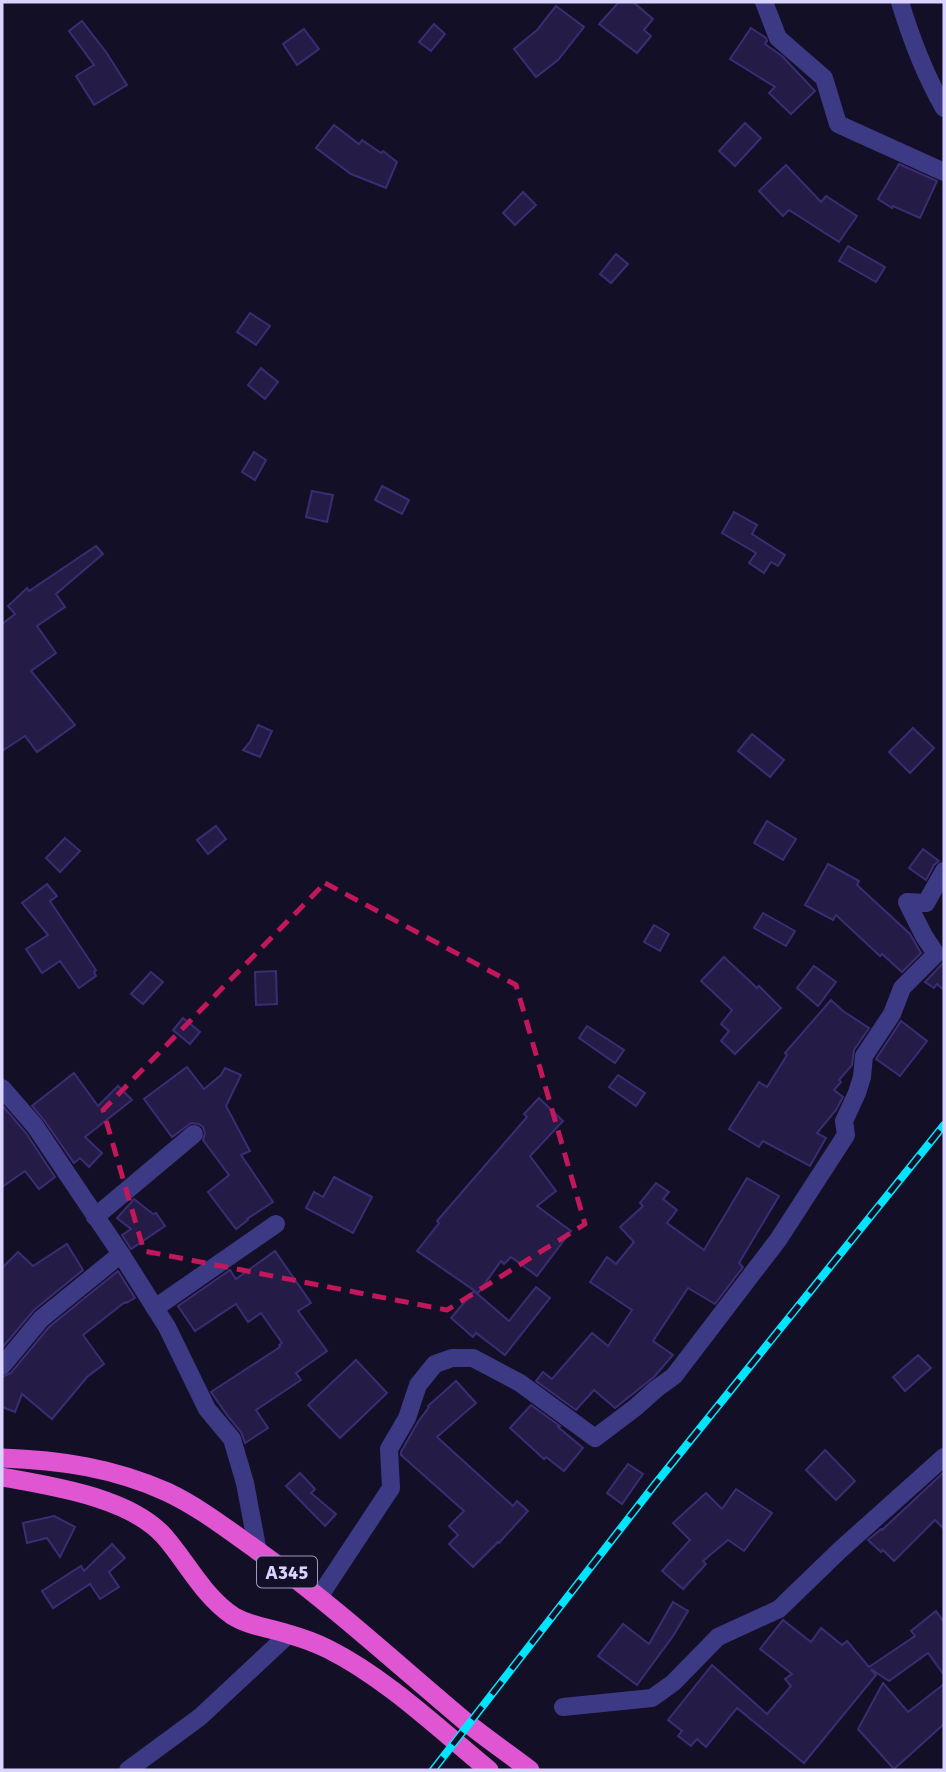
<svg xmlns="http://www.w3.org/2000/svg" width="946" height="1772" font-family="Signika,sans-serif">
<rect width="100%" height="100%" fill="#130f26"/>
<g fill="#241b47" stroke="#3b2d73" stroke-width="2">
<polygon points="619,2 633,2 653,19 644,30 651,36 637,53 599,24"/>
<polygon points="556,6 584,27 558,60 536,77 514,49 537,30"/>
<polygon points="82,21 106,52 127,85 94,105 76,76 94,65 69,31"/>
<polygon points="434,24 445,34 431,51 419,42"/>
<polygon points="751,28 766,38 767,41 765,44 782,56 815,91 791,114 769,93 775,87 730,59"/>
<polygon points="304,29 319,49 297,65 283,44"/>
<polygon points="745,123 761,138 735,166 719,151"/>
<polygon points="334,125 359,144 362,140 381,153 383,151 397,162 386,188 351,174 316,148"/>
<polygon points="899,164 937,181 920,218 893,206 892,208 878,199"/>
<polygon points="786,165 821,202 826,196 857,216 839,242 789,210 783,216 759,191"/>
<polygon points="523,192 536,205 515,225 503,213"/>
<polygon points="848,246 885,267 876,282 839,261"/>
<polygon points="616,254 628,264 611,283 600,274"/>
<polygon points="250,313 270,326 256,345 237,332"/>
<polygon points="261,368 278,382 265,399 248,385"/>
<polygon points="254,452 266,460 255,480 242,472"/>
<polygon points="382,486 409,500 402,514 375,500"/>
<polygon points="312,491 333,495 327,522 306,517"/>
<polygon points="734,512 757,525 752,534 785,555 778,566 771,562 764,573 749,563 756,553 722,533"/>
<polygon points="96,546 103,554 56,594 65,607 37,626 56,653 31,671 75,725 37,752 25,736 2,751 2,624 15,614 8,606 27,588 29,591"/>
<polygon points="258,725 272,731 260,757 243,750 250,742"/>
<polygon points="913,728 934,748 910,773 889,752"/>
<polygon points="752,734 784,760 770,777 738,751"/>
<polygon points="767,821 796,839 783,860 754,843"/>
<polygon points="216,826 226,839 208,854 197,840"/>
<polygon points="65,838 80,851 60,872 46,858"/>
<polygon points="923,849 939,861 934,865 926,880 909,868"/>
<polygon points="828,864 859,881 857,885 910,934 921,953 902,972 882,954 880,956 836,915 833,920 805,905"/>
<polygon points="47,884 57,896 50,901 96,970 94,972 96,976 79,988 60,961 42,973 26,949 48,935 22,903"/>
<polygon points="763,913 795,931 786,946 754,928"/>
<polygon points="654,925 669,934 660,951 644,942"/>
<polygon points="724,957 757,988 759,986 781,1008 735,1054 721,1041 729,1031 721,1024 732,1010 701,981"/>
<polygon points="944,962 944,990 937,984 934,988 925,982"/>
<polygon points="814,966 836,982 818,1006 797,988"/>
<polygon points="276,971 277,1004 256,1005 255,972"/>
<polygon points="151,972 163,982 143,1004 131,994"/>
<polygon points="831,1000 843,1011 869,1028 854,1050 852,1065 839,1080 841,1082 834,1090 843,1097 836,1110 817,1133 826,1138 810,1166 763,1141 759,1147 729,1129 759,1082 767,1087 787,1055 785,1053"/>
<polygon points="183,1018 200,1032 190,1044 173,1030"/>
<polygon points="901,1021 927,1041 900,1076 876,1059"/>
<polygon points="587,1026 624,1050 615,1063 579,1038"/>
<polygon points="187,1067 204,1089 221,1075 225,1068 241,1075 226,1106 250,1151 241,1155 273,1202 247,1219 248,1220 236,1229 208,1192 229,1175 203,1140 205,1133 203,1127 199,1124 191,1123 172,1137 144,1099"/>
<polygon points="74,1073 98,1106 118,1086 132,1100 85,1137 102,1153 89,1167 80,1158 74,1163 44,1120 32,1106"/>
<polygon points="618,1075 645,1093 636,1106 609,1087"/>
<polygon points="539,1098 563,1121 530,1156 556,1191 537,1206 571,1231 537,1276 511,1257 504,1264 501,1261 478,1293 417,1251 439,1223 437,1221 527,1117 524,1114"/>
<polygon points="2,1105 26,1133 55,1177 39,1189 25,1171 2,1187"/>
<polygon points="334,1177 372,1197 353,1233 306,1208 314,1192 323,1197"/>
<polygon points="747,1178 779,1196 739,1263 743,1267 715,1304 688,1288 653,1341 673,1355 654,1377 615,1408 594,1390 576,1410 536,1381 543,1372 552,1379 592,1333 608,1346 632,1310 590,1282 607,1257 616,1264 634,1242 620,1227 643,1206 640,1203 656,1183 669,1192 663,1199 677,1210 667,1223 704,1250"/>
<polygon points="134,1199 153,1214 156,1213 165,1226 131,1249 122,1235 131,1229 117,1218"/>
<polygon points="67,1244 83,1270 34,1310 2,1348 2,1268 18,1252 33,1266"/>
<polygon points="275,1251 311,1303 298,1311 327,1351 296,1373 301,1380 256,1410 268,1428 245,1443 241,1432 227,1415 211,1392 280,1347 279,1345 282,1343 261,1313 248,1322 236,1304 195,1331 178,1306 230,1270 236,1279"/>
<polygon points="118,1271 135,1298 126,1303 125,1302 83,1335 104,1364 87,1377 52,1419 22,1394 15,1412 2,1407 2,1377 11,1373 49,1327"/>
<polygon points="536,1287 550,1298 505,1355 476,1333 473,1337 451,1318 474,1291 509,1321"/>
<polygon points="918,1355 931,1368 905,1391 893,1377"/>
<polygon points="356,1360 387,1393 340,1438 308,1405"/>
<polygon points="456,1381 476,1403 437,1437 513,1506 517,1501 528,1511 499,1543 498,1542 473,1567 449,1544 458,1535 449,1526 464,1511 401,1455 401,1452 418,1422 429,1407 428,1406"/>
<polygon points="531,1405 560,1426 558,1427 583,1448 564,1471 546,1457 544,1459 510,1428"/>
<polygon points="825,1450 855,1481 836,1500 806,1470"/>
<polygon points="628,1464 643,1474 622,1504 607,1493"/>
<polygon points="944,1472 944,1529 935,1520 894,1561 883,1550 881,1552 868,1540 881,1529 882,1530"/>
<polygon points="300,1473 315,1489 311,1493 336,1514 325,1526 286,1486"/>
<polygon points="736,1489 772,1513 744,1551 728,1540 703,1561 706,1564 683,1589 662,1571 690,1540 673,1523 706,1493 722,1509"/>
<polygon points="54,1516 75,1527 60,1557 47,1538 27,1543 23,1523"/>
<polygon points="112,1544 125,1558 109,1572 119,1587 100,1599 90,1584 53,1608 42,1591 81,1566 84,1571"/>
<polygon points="673,1602 688,1611 673,1636 637,1685 598,1656 623,1624 649,1644"/>
<polygon points="936,1611 944,1622 944,1675 928,1653 889,1681 871,1669 876,1675 804,1763 737,1708 706,1747 697,1739 691,1746 678,1736 682,1731 668,1720 712,1665 767,1714 791,1686 785,1679 792,1674 760,1649 783,1620 811,1642 821,1628 842,1645 847,1641 869,1667 915,1636 911,1631"/>
<polygon points="883,1683 908,1712 944,1684 944,1724 894,1769 858,1729"/>
</g>
<g fill="none" stroke-linecap="round" stroke-linejoin="round">
<g stroke="#3d3a85" stroke-width="18">
<polyline points="764,2 778,38 824,78 838,124 944,172"/>
<path d="M900 2C911 38 925 75 944 108"/>
<polyline points="2,1088 35,1126 121,1254 167,1327 207,1409 232,1439 245,1483 258,1552"/>
<polyline points="95,1217 194,1134"/>
<polyline points="155,1308 276,1224"/>
<polyline points="2,1366 41,1319 121,1254"/>
<polyline points="319,1597 391,1488 389,1449 407,1418 418,1385 435,1364 452,1358 473,1358 520,1383 595,1438 636,1407 656,1389 674,1376 778,1240 846,1135 844,1121 857,1093 862,1077 864,1056 892,1014 902,988 936,954 924,936 907,902 926,903 944,871"/>
<polyline points="563,1707 652,1698 673,1683 718,1637 779,1609 840,1550 944,1457"/>
<polyline points="128,1770 200,1717 289,1634"/>
</g>
<g stroke="#e055d1" stroke-width="19">
<path d="M2 1458C60 1460 114 1468 167 1492 201 1508 231 1532 261 1553 333 1605 398 1665 466 1722 487 1739 509 1754 530 1770"/>
<path d="M2 1477C51 1486 129 1497 164 1536 187 1562 203 1596 233 1616 249 1626 270 1628 288 1634 302 1638 316 1643 328 1649 386 1678 439 1729 489 1770"/>
</g>
<g stroke="#00e5ff" stroke-width="8">
<polyline id="rail" points="433,1770 656,1483 944,1125"/>
</g>
<use href="#rail" stroke="#130f26" stroke-width="5" stroke-dasharray="16" stroke-linecap="butt"/>
</g>
<path fill="none" stroke="#c2185b" stroke-width="5" stroke-dasharray="14 9" stroke-linejoin="round" d="M325 883 516 985 585 1224 447 1310 144 1251 103 1110Z"/>
<g text-anchor="middle" stroke-width="6" stroke-linejoin="round" paint-order="stroke">
<rect fill="#130f26" stroke="#9e99be" stroke-width="2" x="257" y="1556.5" width="60" height="31" rx="5"/>
<g font-size="19" font-weight="bold" fill="#d9d4ff">
<text x="287" y="1579">A345</text>
</g>
</g>
<rect width="946" height="1772" fill="none" stroke="#d9d4ff" stroke-width="7"/>
</svg>
